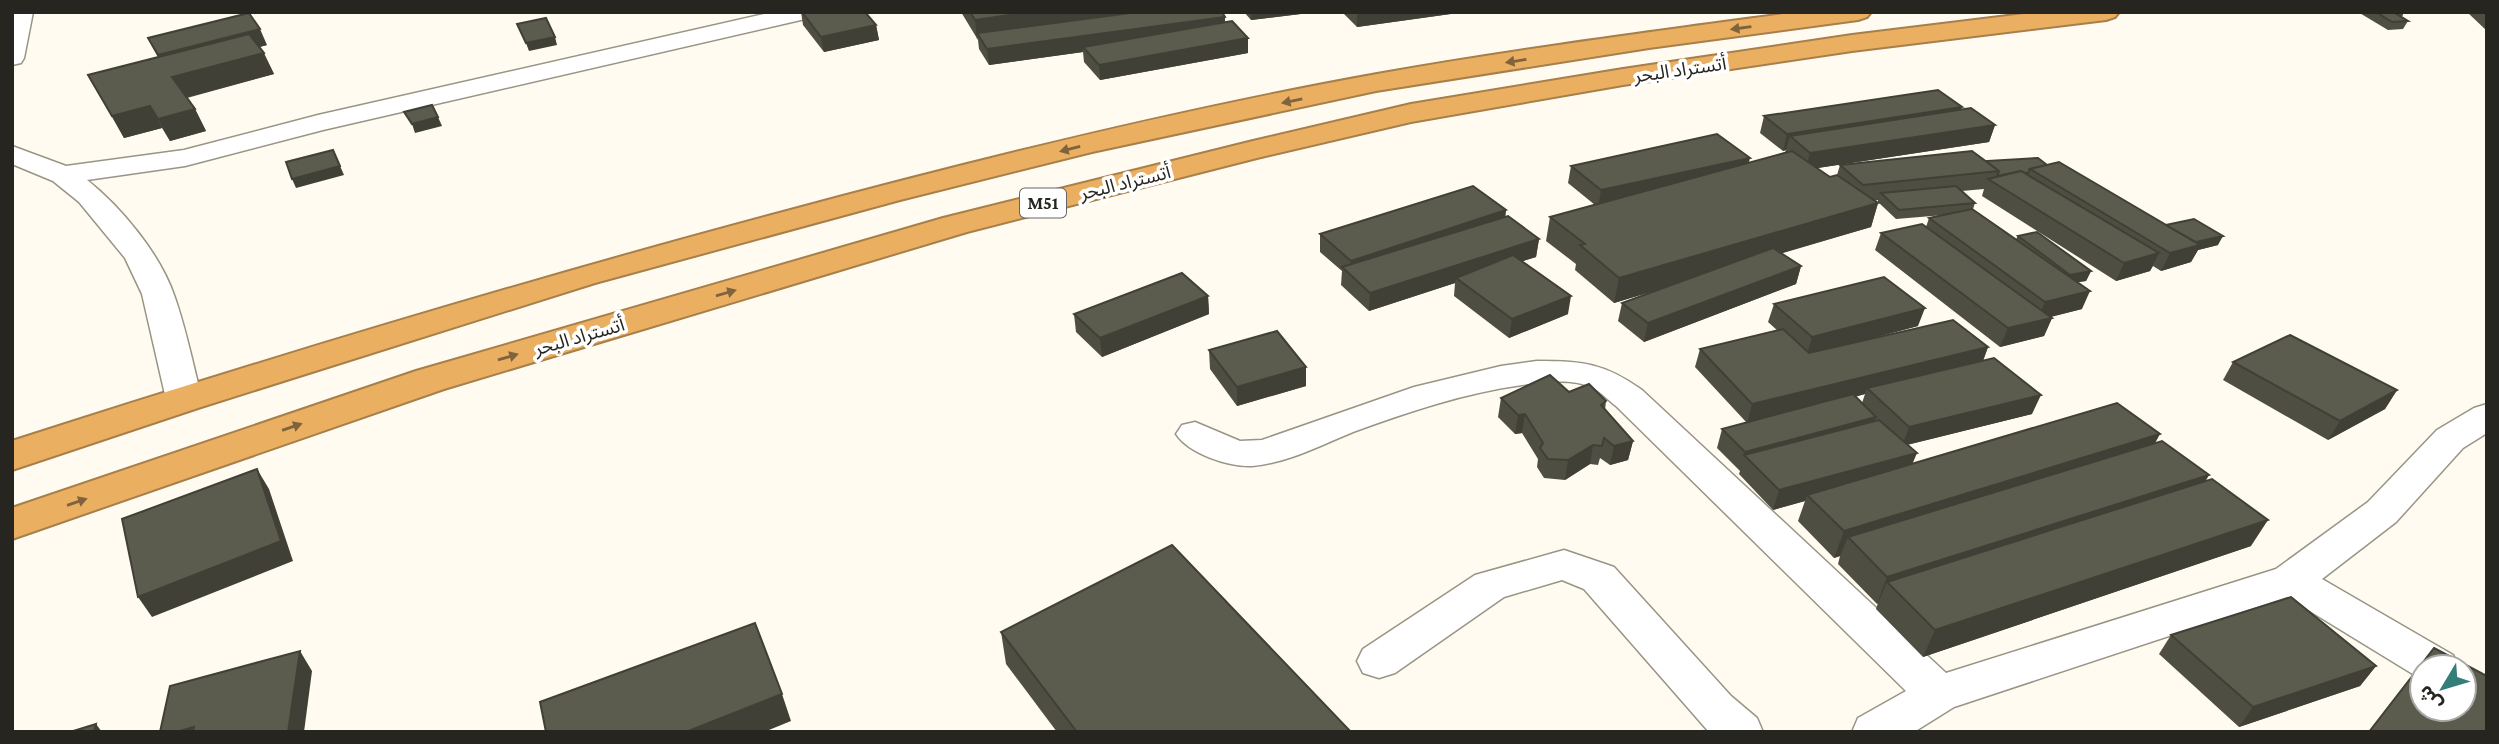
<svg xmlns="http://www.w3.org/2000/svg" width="2499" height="744" font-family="'Crimson Pro','Noto Sans Arabic',serif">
<rect width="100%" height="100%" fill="#fffbf1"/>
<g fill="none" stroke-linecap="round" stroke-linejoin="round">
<g stroke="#999484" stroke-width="3">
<g id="street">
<polygon points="12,12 33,12 24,58 21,63 12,65"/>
<path d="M773 12H816L813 17 805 19 323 130 185 166 87 180C121 207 160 254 174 295 186 328 193 365 202 399L197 407 184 410 171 407 166 399 142 294 125 258 79 202 53 181 12 164V146L66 166 184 150 318 115Z"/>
<path d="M1537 361C1583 361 1604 363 1642 390L1946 673 2276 569 2368 502 2437 430 2474 408 2487 404V433L2463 448 2396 522 2322 579 2453 655 2459 667H2422L2421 679 2287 597 1954 707 1914 732H1852L1858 718 1906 691 1616 406C1608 400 1600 391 1591 387 1571 378 1543 382 1522 385 1464 393 1408 412 1353 432 1321 445 1288 463 1252 466 1229 467 1189 454 1176 434L1182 425 1195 422 1240 441 1262 440 1414 387 1501 366Z"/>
<polygon points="1564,550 1614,567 1731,696 1757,718 1763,732 1709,732 1584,589 1562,580 1504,597 1395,673 1379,678 1363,673 1357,661 1363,649 1475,575"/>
</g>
</g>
<g stroke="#a67f4a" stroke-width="4">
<g id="highway">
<path d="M1798 12H1871L1867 17 1858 20 1649 48 1376 91 1092 152 900 200 595 283 198 408 12 470V441C267 359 524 281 783 212 979 159 1177 110 1377 74 1517 49 1658 31 1798 12Z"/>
<polygon points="2040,12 2119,12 2115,17 2106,20 1852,51 1623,85 1411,122 1257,158 967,232 444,389 12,539 12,508 416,371 943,218 1253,141 1411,104 1623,69 1852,35"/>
</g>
</g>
<use href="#street" fill="#fff" fill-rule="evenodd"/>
<use href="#highway" fill="#ebaf61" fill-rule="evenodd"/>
</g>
<g fill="#4e4f42" fill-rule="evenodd">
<polygon points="801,12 865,12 876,25 879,40 824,52 803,25"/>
<polygon points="961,12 1222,12 1225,22 1248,53 1100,80 1084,62 1083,52 989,65 979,49 978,40"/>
<polygon points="1244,12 1317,12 1251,20"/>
<polygon points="1342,12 1465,12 1357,27"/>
<polygon points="2358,12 2404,12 2402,17 2408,21 2403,29 2388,30"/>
<polygon points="2467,12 2487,12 2487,31"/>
<polygon points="148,38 267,45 260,47 274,74 187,98 195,109 206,131 170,141 162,128 124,138 88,75 158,57"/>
<polygon points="1962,107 1961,110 1995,125 1989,142 1817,168 1830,177 1837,175 1840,165 1986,161 2047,165 2166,225 2218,245 2198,250 2191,262 2161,271 2153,266 2150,271 2116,281 1982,196 1984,189 1962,191 1975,203 1973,209 2016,239 2018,236 2091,271 2086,281 2078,282 2082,309 2051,317 2052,318 2044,336 2000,347 1875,250 1881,233 1926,227 1929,218 1944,215 1896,219 1878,202 1878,200 1874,201 1878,203 1871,227 1781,253 1801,266 1796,284 1644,342 1618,321 1622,303 1656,290 1614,303 1575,270 1576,264 1546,241 1550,217 1595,205 1568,183 1571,166 1749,163 1785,152 1786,150 1783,151 1760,133 1764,116"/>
<polygon points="1506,210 1505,217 1539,239 1536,257 1522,261 1568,314 1509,338 1454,296 1455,283 1369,311 1341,285 1342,271 1320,252 1320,234"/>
<polygon points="1208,296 1209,314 1102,357 1076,332 1074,314"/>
<path d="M1774 304 1918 326 1866 340 1988 347 1983 361 2032 414 1907 445 1913 464 2154 444 2205 482 2251 546 1923 657 1876 609 1878 603 1877 604 1838 564 1840 556 1834 558 1798 521 1805 501 1773 510 1739 474 1740 471 1717 448 1722 429 1747 423 1695 367 1700 349 1778 331 1768 322ZM1865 394 1862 403 1855 397Z"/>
<polygon points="1209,350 1306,367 1306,386 1237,406 1210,369"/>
<polygon points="2233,362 2397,390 2385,409 2328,440 2223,380"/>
<polygon points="1569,392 1606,401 1605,410 1633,441 1628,460 1610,465 1600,458 1598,465 1590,464 1565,480 1544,478 1537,467 1538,459 1522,433 1515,434 1498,417 1501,398"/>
<polygon points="1001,632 1351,732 1057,732 1006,664"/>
<polygon points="2171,635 2376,666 2360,686 2239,727 2159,654"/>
</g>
<g fill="#404036">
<polygon points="1031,12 1184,12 977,33 977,40 975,20"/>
<polygon points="1251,12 1317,12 1251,20"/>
<polygon points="1357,12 1465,12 1357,27"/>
<polygon points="1225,17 1225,32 1083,47 1083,52 989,65 987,49"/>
<polygon points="876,25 879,40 824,52 821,37"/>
<polygon points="260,29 267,45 166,70 158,55"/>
<polygon points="555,37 557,45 529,51 526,43"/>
<polygon points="1248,38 1248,53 1100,80 1099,65"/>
<polygon points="264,53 274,74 184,98 172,77"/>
<polygon points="150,106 162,128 124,138 112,116"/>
<polygon points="1962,107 1956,124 1790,136 1786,150 1783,151 1787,134"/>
<polygon points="195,109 206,131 170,141 158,119"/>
<polygon points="438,117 442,126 415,133 412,124"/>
<polygon points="1995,125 1989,142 1805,170 1810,153"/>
<polygon points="333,150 344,175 296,188 292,179"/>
<polygon points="1750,158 1746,174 1598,208 1601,190"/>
<polygon points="1878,203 1871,227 1614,303 1619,278"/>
<polygon points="1506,210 1504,227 1350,275 1351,261"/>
<polygon points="2223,236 2218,245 2198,250 2191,262 2161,271 2170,253 2191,243"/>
<polygon points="1539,239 1536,257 1460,281 1456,278 1455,283 1369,311 1370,293"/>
<polygon points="2159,253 2150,271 2116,281 2124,263"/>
<polygon points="1801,266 1796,284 1644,342 1648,323"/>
<polygon points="2091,271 2086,281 2066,284 2070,275"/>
<polygon points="2090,291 2082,309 2037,320 2045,302"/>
<polygon points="1208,296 1209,314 1102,357 1100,338"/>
<polygon points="1571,296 1568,314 1509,338 1512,319"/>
<polygon points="1925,308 1918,326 1807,355 1812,337"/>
<polygon points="2052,318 2044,336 2000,347 2008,328"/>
<polygon points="1988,347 1981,366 1867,388 1865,394 1747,423 1752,404"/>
<polygon points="1306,367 1306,386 1237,406 1237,387"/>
<polygon points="2397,390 2385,409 2328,440 2340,421"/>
<polygon points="2041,395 2032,414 1902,446 1909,427"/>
<polygon points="1525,414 1522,433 1515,434 1518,415"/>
<polygon points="1876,417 1869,436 1744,455 1739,471 1745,452"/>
<polygon points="2160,434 2146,460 1848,537 1840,556 1834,558 1844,531"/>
<polygon points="1633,441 1628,460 1610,465 1614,446"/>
<polygon points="1593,445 1590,464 1565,480 1568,460"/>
<polygon points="1917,453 1909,472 1807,495 1805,501 1773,510 1779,490"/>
<polygon points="257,469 269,489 293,561 152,617 138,597"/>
<polygon points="2209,475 2194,502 1887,582 1878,603 1877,604 1887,577"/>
<polygon points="2268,520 2251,546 1923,657 1935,630"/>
<polygon points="300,651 312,671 304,732 288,732"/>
<polygon points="2376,666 2360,686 2239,727 2253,707"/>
<polygon points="782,694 791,721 764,732 686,732"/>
<polygon points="96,724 102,732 94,732"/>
<polygon points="194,727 198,732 176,732"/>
</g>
<g fill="#5b5c4d" stroke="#404036" stroke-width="2" fill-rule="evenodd">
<polygon points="802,12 865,12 876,25 821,37"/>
<polygon points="970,12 1031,12 975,20"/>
<polygon points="1138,12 1222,12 1225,17 987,49 977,33"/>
<polygon points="2376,12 2402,12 2395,13 2408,21 2392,22"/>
<polygon points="249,13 260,29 158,55 148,38"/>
<polygon points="546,18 555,37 526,43 517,24"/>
<polygon points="1232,21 1248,38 1099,65 1083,47"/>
<polygon points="249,34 264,53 172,77 195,109 158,119 150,106 112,116 88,75"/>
<polygon points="1938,90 1962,107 1787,134 1764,116"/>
<polygon points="432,105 438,117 412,124 404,112"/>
<polygon points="1971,108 1995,125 1810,153 1790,136"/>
<polygon points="1717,134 1750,158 1601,190 1571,166"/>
<polygon points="333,150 340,166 292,179 286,162"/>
<polygon points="1792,151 1830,177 1837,175 1878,203 1619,278 1580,245 1585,244 1550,217"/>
<polygon points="1972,151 1999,171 1863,185 1840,165"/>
<polygon points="2038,158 2047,165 2030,169 2028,173 2025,173 2021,171 1997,176 1999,171 1986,161"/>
<polygon points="2059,162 2200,245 2170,253 2030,169"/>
<polygon points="2021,171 2159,253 2124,263 1988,179"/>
<polygon points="1473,186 1506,210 1351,261 1320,234"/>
<polygon points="1956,186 1975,203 1899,210 1881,193"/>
<polygon points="1972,209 2090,291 2045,302 1929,218"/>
<polygon points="1508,216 1539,239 1370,293 1342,267"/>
<polygon points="2194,219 2223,236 2196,242 2166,225"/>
<polygon points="1922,224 2052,318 2008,328 1881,233"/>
<polygon points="2037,232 2091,271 2070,275 2018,236"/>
<polygon points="1773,248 1801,266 1648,323 1622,303"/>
<polygon points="1513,255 1571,296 1512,319 1456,278"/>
<polygon points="1182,273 1208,296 1100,338 1074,314"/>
<polygon points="1884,277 1925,308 1812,337 1774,304"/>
<polygon points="1953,320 1988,347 1752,404 1700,349 1783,329 1809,353"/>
<polygon points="1277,331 1306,367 1237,387 1209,350"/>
<polygon points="2290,335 2397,390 2340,421 2233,362"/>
<polygon points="1994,358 2041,395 1909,427 1867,388"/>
<polygon points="1550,375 1569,392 1589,384 1606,401 1601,405 1633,441 1614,446 1604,438 1602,446 1593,445 1568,460 1548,459 1540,448 1543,443 1525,414 1518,415 1501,398"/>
<polygon points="1853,394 1876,417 1745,452 1722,429"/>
<polygon points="2117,403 2160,434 1844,531 1807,495"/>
<polygon points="1879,420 1917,453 1779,490 1744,455"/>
<polygon points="2162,441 2209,475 1887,577 1848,537"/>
<polygon points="257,469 281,541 138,597 122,519"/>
<polygon points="2212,479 2268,520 1935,630 1887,582"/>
<polygon points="1172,545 1351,732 1077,732 1001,632"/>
<polygon points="2291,597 2376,666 2253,707 2171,635"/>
<polygon points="755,623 782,694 686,732 546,732 540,702"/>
<path d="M2434 648 2487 676V732H2369ZM2422 667H2464V709H2422Z"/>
<polygon points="300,651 288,732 193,732 194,727 176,732 160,732 170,686"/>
<polygon points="96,724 94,732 70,732"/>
</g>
<defs><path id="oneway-solid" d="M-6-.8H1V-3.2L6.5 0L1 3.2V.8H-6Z" transform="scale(1.75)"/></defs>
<g fill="#7f633d">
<use href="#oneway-solid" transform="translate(1741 28) rotate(172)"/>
<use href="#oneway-solid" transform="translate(1516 61) rotate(171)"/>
<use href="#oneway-solid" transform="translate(1292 101) rotate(168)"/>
<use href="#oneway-solid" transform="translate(1070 149) rotate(166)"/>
<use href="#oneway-solid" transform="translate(726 293) rotate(-16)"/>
<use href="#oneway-solid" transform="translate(508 357) rotate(-16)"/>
<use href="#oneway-solid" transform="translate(292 427) rotate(-19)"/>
<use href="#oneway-solid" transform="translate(77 502) rotate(-19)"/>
</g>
<g text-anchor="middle" stroke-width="7" stroke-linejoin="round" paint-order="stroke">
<rect fill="#fff" stroke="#686662" stroke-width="2" x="1020" y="188.5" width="46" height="29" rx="5"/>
<g font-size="18" font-weight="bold" fill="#27251f">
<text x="1043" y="209">M51</text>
</g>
<g font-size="19" fill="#27251f" stroke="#fff">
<text transform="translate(1680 69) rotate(-8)" y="7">أتستراد البحر</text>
<text transform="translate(1125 182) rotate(-14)" y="7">أتستراد البحر</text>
<text transform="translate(579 336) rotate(-16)" y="7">أتستراد البحر</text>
</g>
</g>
<rect width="2499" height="744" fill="none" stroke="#27251f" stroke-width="28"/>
<g transform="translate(2443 688) rotate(232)"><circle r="33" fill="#ffffff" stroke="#a9a8a5" stroke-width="2"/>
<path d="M0-5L12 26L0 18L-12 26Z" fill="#357d78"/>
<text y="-10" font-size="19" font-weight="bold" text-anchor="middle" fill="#27251f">ش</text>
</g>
</svg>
